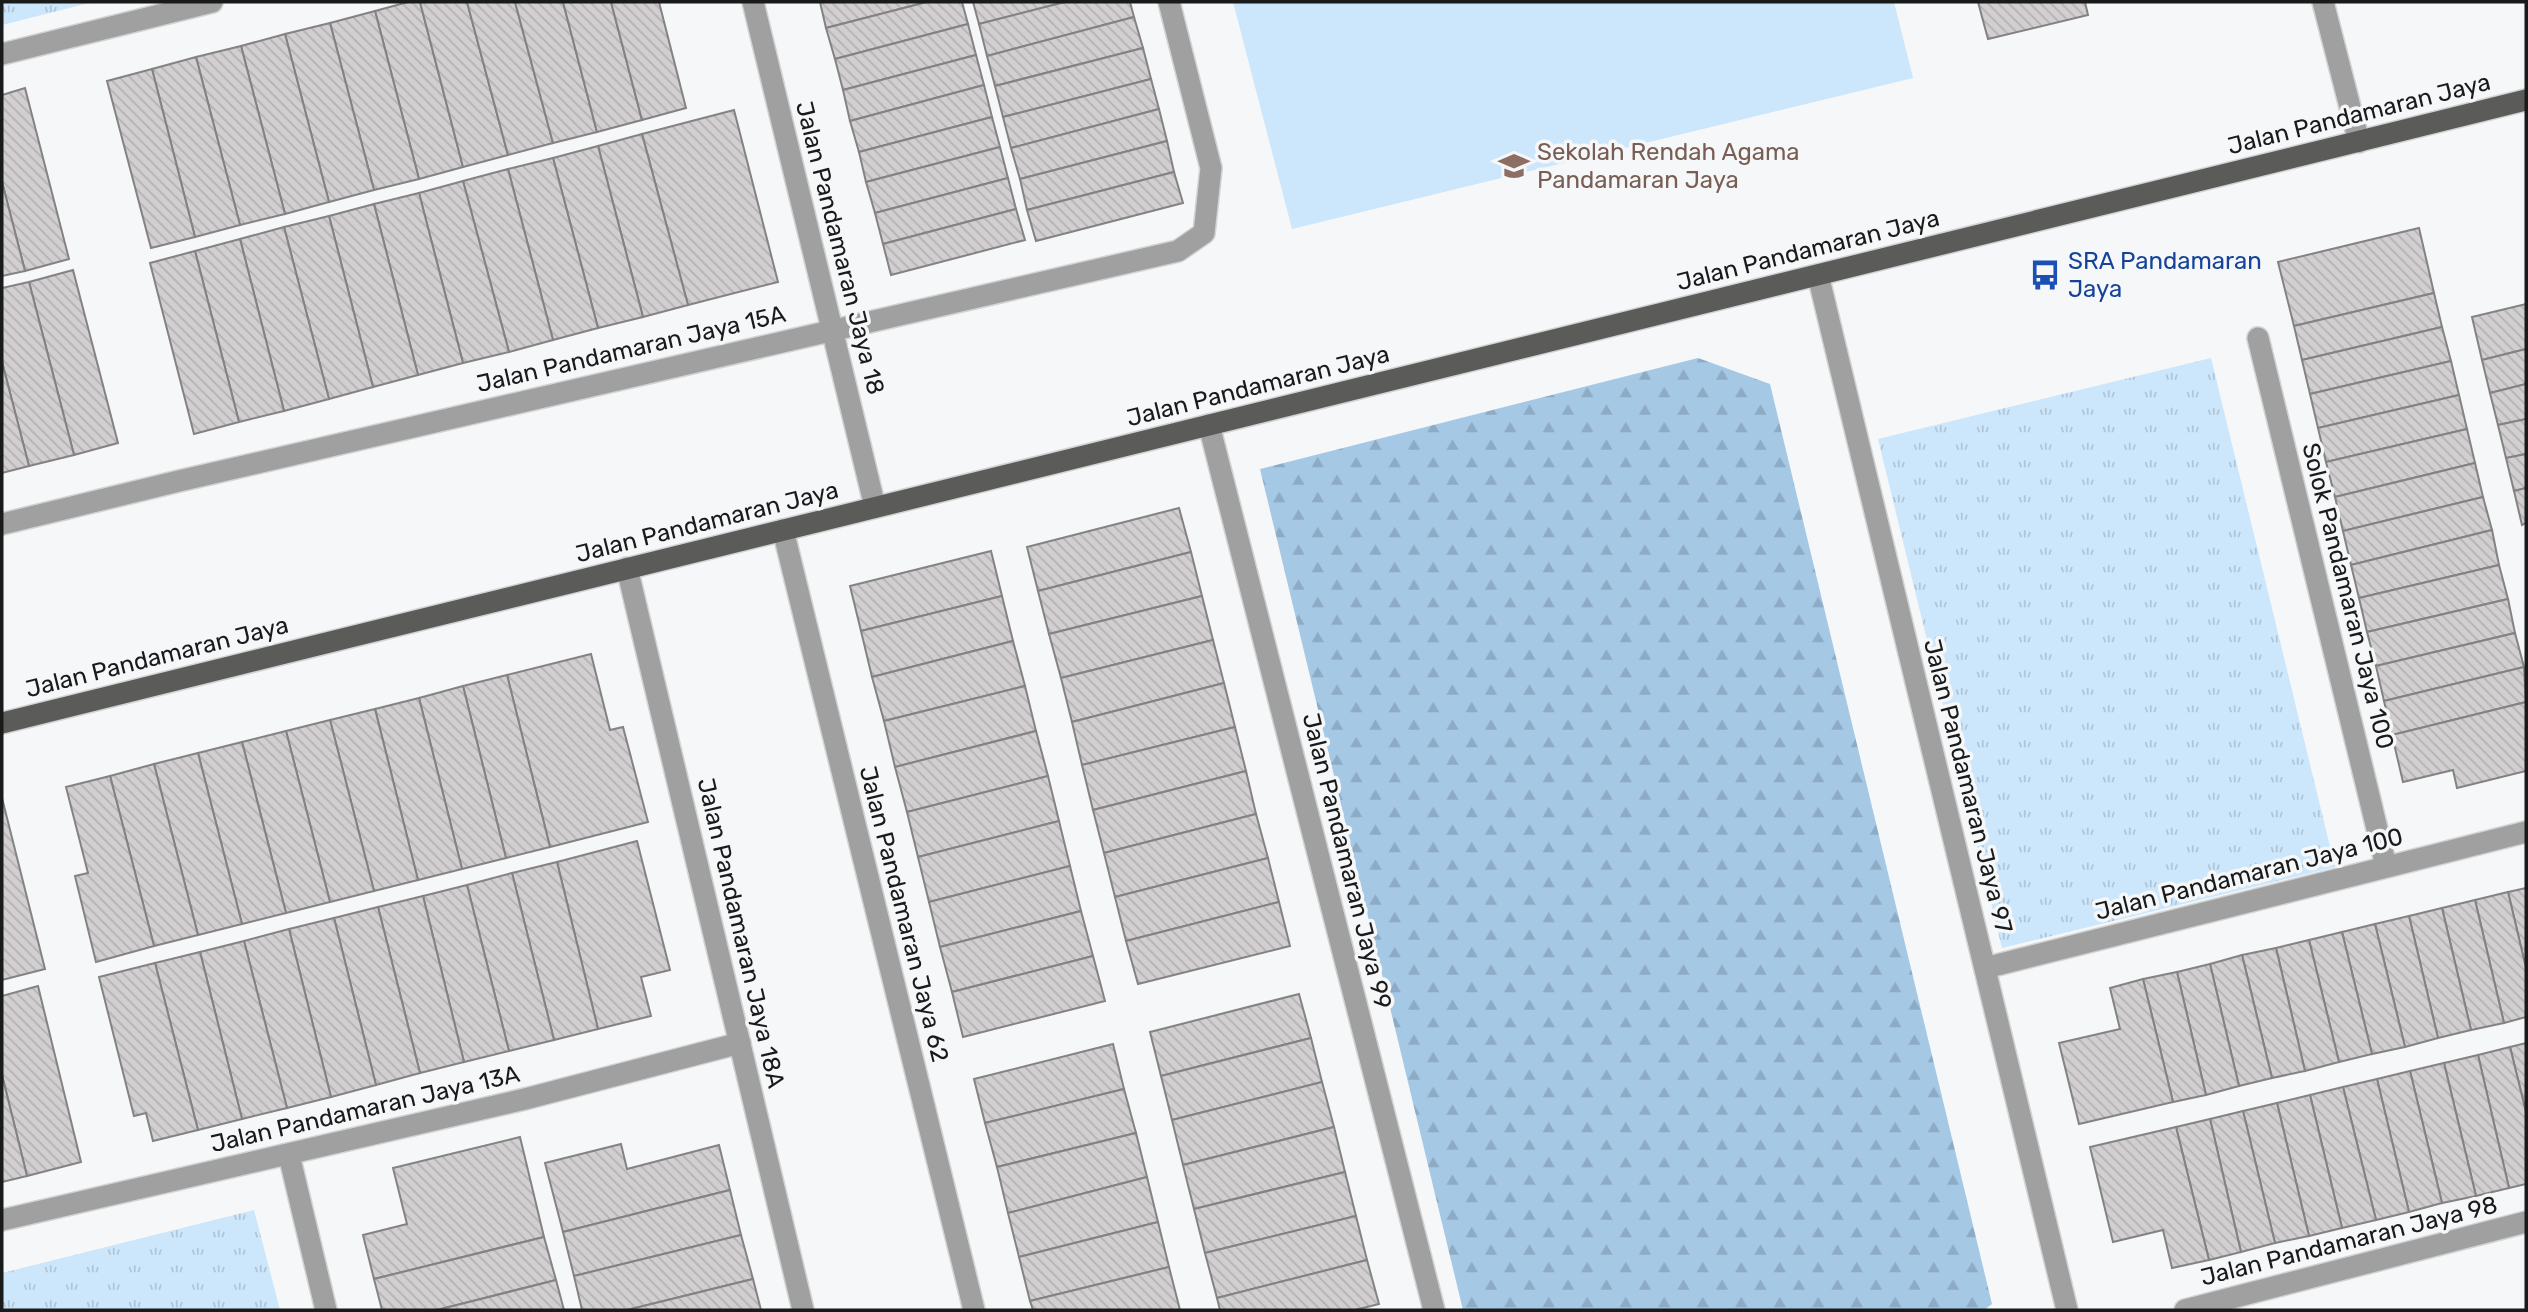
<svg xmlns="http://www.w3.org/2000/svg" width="2528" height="1312" font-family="Rubik,sans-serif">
<defs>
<pattern id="forest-firs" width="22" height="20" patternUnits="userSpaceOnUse" patternTransform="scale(1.75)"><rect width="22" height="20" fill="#a5c8e5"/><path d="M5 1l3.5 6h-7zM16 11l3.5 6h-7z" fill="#8dabc4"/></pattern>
<pattern id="park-tufts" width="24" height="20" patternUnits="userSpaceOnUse" patternTransform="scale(1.75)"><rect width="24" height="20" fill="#cce6fc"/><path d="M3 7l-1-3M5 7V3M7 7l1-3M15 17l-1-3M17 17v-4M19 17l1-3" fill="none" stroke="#afc5d7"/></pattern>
<pattern id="building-back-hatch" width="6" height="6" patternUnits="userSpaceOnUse" patternTransform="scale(1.75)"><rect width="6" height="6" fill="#d1cfd0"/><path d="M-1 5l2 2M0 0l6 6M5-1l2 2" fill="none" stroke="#b3b1b2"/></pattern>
</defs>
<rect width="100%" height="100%" fill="#f5f7f8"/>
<polygon fill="url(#forest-firs)" points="1698,358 1770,384 1992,1304 1984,1310 1463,1310 1260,469"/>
<g fill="url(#park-tufts)">
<polygon points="2,2 93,2 2,25"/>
<polygon points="2211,358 2335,867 2002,948 1878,439"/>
<polygon points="254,1210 280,1310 2,1310 2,1273"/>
</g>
<polygon fill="#cce6fc" points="1233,2 1894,2 1913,78 1292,229"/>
<g fill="url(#building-back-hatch)" stroke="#848284" stroke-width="2">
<polygon points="408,2 420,2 463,167 419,179 375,11"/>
<polygon points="420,2 467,2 508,155 463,167"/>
<polygon points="467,2 515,2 553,143 508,155"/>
<polygon points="515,2 563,2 597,132 553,143"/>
<polygon points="563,2 611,2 642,120 597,132"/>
<polygon points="611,2 659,2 686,108 642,120"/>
<polygon points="820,2 927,2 826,28"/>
<polygon points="927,2 962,2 968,24 835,59 826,28"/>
<polygon points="973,2 1065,2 979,24"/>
<polygon points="1065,2 1130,2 1134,17 987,56 979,24"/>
<polygon points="1978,2 2085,2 2088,15 1988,39"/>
<polygon points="375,11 419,179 374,190 330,23"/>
<polygon points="1134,17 1143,48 995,86 987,56"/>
<polygon points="330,23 374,190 329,202 285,34"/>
<polygon points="968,24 976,55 843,90 835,59"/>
<polygon points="285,34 329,202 285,214 241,46"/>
<polygon points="241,46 285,214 240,225 196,57"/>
<polygon points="1143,48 1151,79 1003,117 995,86"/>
<polygon points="976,55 984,85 850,121 843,90"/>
<polygon points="196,57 240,225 195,237 152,69"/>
<polygon points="152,69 195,237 151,248 107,81"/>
<polygon points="1151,79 1159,109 1011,148 1003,117"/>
<polygon points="984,85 992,117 859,152 850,121"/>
<polygon points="25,88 69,259 25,271 2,182 2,95"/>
<polygon points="1159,109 1167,141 1020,179 1011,148"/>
<polygon points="734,110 778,282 688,305 642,134"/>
<polygon points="992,117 1000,147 866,182 859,152"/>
<polygon points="642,134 688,305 643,317 598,146"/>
<polygon points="1167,141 1174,172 1027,210 1020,179"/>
<polygon points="598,146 643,317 598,328 553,158"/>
<polygon points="1000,147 1008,178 875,213 866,182"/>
<polygon points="553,158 598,328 553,340 508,169"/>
<polygon points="508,169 553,340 509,352 463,181"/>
<polygon points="1174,172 1183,203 1036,241 1027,210"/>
<polygon points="1008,178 1016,209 883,244 875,213"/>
<polygon points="463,181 509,352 463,363 419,193"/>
<polygon points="2,182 25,271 2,276"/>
<polygon points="419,193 463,363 418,375 374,204"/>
<polygon points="374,204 418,375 373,387 329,216"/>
<polygon points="1016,209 1025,240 891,275 883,244"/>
<polygon points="329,216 373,387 329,399 284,227"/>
<polygon points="284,227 329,399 284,411 240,239"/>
<polygon points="2419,228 2434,293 2294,326 2278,262"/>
<polygon points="240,239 284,411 239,422 195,251"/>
<polygon points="195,251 239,422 194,434 150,263"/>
<polygon points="73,270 118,443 74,455 29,282"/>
<polygon points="29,282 74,455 29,466 2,362 2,288"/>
<polygon points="2434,293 2442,327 2302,360 2294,326"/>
<polygon points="2526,304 2526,349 2482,360 2472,317"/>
<polygon points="2442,327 2451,361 2310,394 2302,360"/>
<polygon points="2526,349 2526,384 2490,393 2482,360"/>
<polygon points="2451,361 2459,395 2318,428 2310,394"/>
<polygon points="2,362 29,466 2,473"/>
<polygon points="2526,384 2526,419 2498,425 2490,393"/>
<polygon points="2459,395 2467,429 2326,462 2318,428"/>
<polygon points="2526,419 2526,454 2506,458 2498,425"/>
<polygon points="2467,429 2475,463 2335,497 2326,462"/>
<polygon points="2526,454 2526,488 2514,491 2506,458"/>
<polygon points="2475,463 2483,497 2343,531 2335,497"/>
<polygon points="2526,488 2526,523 2522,525 2514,491"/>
<polygon points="2483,497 2492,530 2351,565 2343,531"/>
<polygon points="1179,508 1191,552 1038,591 1027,547"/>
<polygon points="2492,530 2499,565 2359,598 2351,565"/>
<polygon points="991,551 1002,596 861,631 850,586"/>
<polygon points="1191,552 1202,596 1049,634 1038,591"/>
<polygon points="2499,565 2508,599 2367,632 2359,598"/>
<polygon points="1002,596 1013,641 872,677 861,631"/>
<polygon points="1202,596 1213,640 1061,678 1049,634"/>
<polygon points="2508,599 2515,633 2376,666 2367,632"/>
<polygon points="2515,633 2524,667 2384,701 2376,666"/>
<polygon points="1213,640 1224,683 1072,722 1061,678"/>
<polygon points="1013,641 1025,686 884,721 872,677"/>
<polygon points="591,654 610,730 623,727 648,822 550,847 507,675"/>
<polygon points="2524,667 2526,702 2392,735 2384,701"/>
<polygon points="507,675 550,847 506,858 463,686"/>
<polygon points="1224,683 1235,727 1082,765 1072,722"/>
<polygon points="463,686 506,858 462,869 419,698"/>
<polygon points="1025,686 1036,731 895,767 884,721"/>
<polygon points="419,698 462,869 418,880 375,709"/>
<polygon points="2526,702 2526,771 2457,788 2453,770 2403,782 2392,735"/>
<polygon points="375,709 418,880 374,891 330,720"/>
<polygon points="330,720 374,891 330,902 286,731"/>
<polygon points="1235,727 1246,771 1093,810 1082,765"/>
<polygon points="286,731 330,902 286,913 242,742"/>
<polygon points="1036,731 1048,776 907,812 895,767"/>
<polygon points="242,742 286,913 242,924 198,753"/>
<polygon points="198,753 242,924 198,935 154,764"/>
<polygon points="154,764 198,935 154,946 110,776"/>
<polygon points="1246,771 1256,814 1104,853 1093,810"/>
<polygon points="110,776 154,946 96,962 75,876 88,873 66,787"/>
<polygon points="1048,776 1059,821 918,857 907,812"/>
<polygon points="2,798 45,969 2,980"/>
<polygon points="1256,814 1268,858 1115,897 1104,853"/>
<polygon points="1059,821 1070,866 929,902 918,857"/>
<polygon points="637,841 670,970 641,977 651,1016 598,1029 557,862"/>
<polygon points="1268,858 1279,902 1126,941 1115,897"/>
<polygon points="557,862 598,1029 554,1040 512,873"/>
<polygon points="1070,866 1081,911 940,947 929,902"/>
<polygon points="512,873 554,1040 509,1051 467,885"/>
<polygon points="467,885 509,1051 464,1062 423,896"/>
<polygon points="2526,888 2526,968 2508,892"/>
<polygon points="2508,892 2526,968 2526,1017 2504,1023 2475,900"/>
<polygon points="423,896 464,1062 420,1073 378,907"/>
<polygon points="2475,900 2504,1023 2471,1030 2442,908"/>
<polygon points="1279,902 1290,946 1138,984 1126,941"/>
<polygon points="378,907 420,1073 376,1085 334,918"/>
<polygon points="2442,908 2471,1030 2438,1038 2409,916"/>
<polygon points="1081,911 1093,956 952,992 940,947"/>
<polygon points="2409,916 2438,1038 2405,1047 2375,924"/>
<polygon points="334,918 376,1085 331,1097 289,929"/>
<polygon points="2375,924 2405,1047 2372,1054 2342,932"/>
<polygon points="289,929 331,1097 287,1108 244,941"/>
<polygon points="2342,932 2372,1054 2339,1062 2309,940"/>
<polygon points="2309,940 2339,1062 2305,1071 2276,948"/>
<polygon points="244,941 287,1108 242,1119 200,952"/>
<polygon points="2276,948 2305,1071 2272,1078 2242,955"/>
<polygon points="200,952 242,1119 198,1130 155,963"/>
<polygon points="2242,955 2272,1078 2239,1086 2210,964"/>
<polygon points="1093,956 1105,1001 963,1037 952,992"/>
<polygon points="155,963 198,1130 153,1141 146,1113 134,1116 99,977"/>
<polygon points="2210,964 2239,1086 2206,1095 2177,972"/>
<polygon points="2177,972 2206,1095 2173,1102 2143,979"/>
<polygon points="2143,979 2173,1102 2079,1124 2059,1043 2120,1029 2110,988"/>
<polygon points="38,986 81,1162 27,1176 2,1075 2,996"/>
<polygon points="1299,994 1311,1038 1161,1076 1150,1032"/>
<polygon points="1311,1038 1322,1082 1172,1120 1161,1076"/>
<polygon points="2526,1043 2526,1112 2510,1047"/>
<polygon points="1113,1044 1124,1089 985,1123 974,1079"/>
<polygon points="2510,1047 2526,1112 2526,1184 2509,1188 2478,1055"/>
<polygon points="2478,1055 2509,1188 2476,1196 2444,1063"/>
<polygon points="2444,1063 2476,1196 2442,1203 2410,1071"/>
<polygon points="2410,1071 2442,1203 2409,1212 2377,1079"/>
<polygon points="2,1075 27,1176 2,1182"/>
<polygon points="2377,1079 2409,1212 2376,1220 2343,1087"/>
<polygon points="1322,1082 1334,1127 1183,1165 1172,1120"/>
<polygon points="2343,1087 2376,1220 2342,1228 2310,1095"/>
<polygon points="1124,1089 1136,1133 997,1167 985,1123"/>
<polygon points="2310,1095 2342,1228 2309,1236 2277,1103"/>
<polygon points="2277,1103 2309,1236 2275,1243 2243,1111"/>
<polygon points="2243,1111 2275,1243 2241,1252 2210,1119"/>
<polygon points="2210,1119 2241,1252 2209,1260 2176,1127"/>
<polygon points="1334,1127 1345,1172 1194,1209 1183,1165"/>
<polygon points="2176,1127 2209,1260 2172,1268 2163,1230 2113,1242 2090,1147"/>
<polygon points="1136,1133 1147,1177 1008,1213 997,1167"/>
<polygon points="520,1137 544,1237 374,1279 363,1235 407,1224 393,1168"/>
<polygon points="621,1144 627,1169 719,1145 730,1190 563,1232 545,1163"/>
<polygon points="1345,1172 1356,1216 1205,1253 1194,1209"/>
<polygon points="1147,1177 1158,1222 1019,1257 1008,1213"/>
<polygon points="730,1190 741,1235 574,1276 563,1232"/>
<polygon points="1356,1216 1367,1260 1217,1298 1205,1253"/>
<polygon points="1158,1222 1169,1267 1030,1301 1019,1257"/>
<polygon points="741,1235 753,1279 627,1310 582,1310 574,1276"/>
<polygon points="544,1237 556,1280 437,1310 382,1310 374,1279"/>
<polygon points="1367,1260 1379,1304 1355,1310 1220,1310 1217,1298"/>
<polygon points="1169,1267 1180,1310 1033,1310 1030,1301"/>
<polygon points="753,1279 761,1310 627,1310"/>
<polygon points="556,1280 564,1310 437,1310"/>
</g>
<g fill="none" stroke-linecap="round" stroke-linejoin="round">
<g stroke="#d2d4d4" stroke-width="24">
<g id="minor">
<polyline points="753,2 875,507"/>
<polyline points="2323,2 2359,142"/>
<polyline points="2,54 212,2"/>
<polyline points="1818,275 2067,1310"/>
<polyline points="2258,338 2386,866"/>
<polyline points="1209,425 1434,1310"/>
<polyline points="2,524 179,481 1178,251 1204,233 1211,168 1169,2"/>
<polyline points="783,530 974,1310"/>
<polyline points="627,568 803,1310"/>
<polyline points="1985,968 2526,832"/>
<polyline points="289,1155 326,1310"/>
<polyline points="2,1220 525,1099 740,1043"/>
<polyline points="2185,1310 2526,1222"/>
</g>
</g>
<g stroke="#d2d4d4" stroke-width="24">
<polyline id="major" points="2,723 2526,100"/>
</g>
<use href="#minor" stroke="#a1a0a0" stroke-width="21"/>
<use href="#major" stroke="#5b5b59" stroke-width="21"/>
</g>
<defs>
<g id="school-bare" transform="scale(2.415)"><path d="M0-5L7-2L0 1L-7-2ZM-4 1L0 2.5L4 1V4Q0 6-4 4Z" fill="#8d6e63" stroke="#f5f7f8" stroke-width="2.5" paint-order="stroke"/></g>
<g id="bus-bare" transform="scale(2.415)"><path d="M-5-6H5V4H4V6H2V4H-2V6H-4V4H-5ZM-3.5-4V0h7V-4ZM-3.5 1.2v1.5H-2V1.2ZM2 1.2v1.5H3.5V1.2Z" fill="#1a4fb4" stroke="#f5f7f8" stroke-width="2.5" paint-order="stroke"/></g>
</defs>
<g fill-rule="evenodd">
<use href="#school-bare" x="1514" y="166"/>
<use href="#bus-bare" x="2045" y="275"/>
</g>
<g text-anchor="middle" stroke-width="7" stroke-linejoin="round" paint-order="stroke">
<g font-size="24" fill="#191a1a" stroke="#f5f7f8">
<text transform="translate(2359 114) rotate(-14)" y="8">Jalan Pandamaran Jaya</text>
<text transform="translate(840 248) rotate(76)" y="8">Jalan Pandamaran Jaya 18</text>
<text transform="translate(1808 250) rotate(-14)" y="8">Jalan Pandamaran Jaya</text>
<text transform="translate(631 349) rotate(-13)" y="8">Jalan Pandamaran Jaya 15A</text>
<text transform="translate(1258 386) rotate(-14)" y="8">Jalan Pandamaran Jaya</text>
<text transform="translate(707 522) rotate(-14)" y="8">Jalan Pandamaran Jaya</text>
<text transform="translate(2348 596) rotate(76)" y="8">Solok Pandamaran Jaya 100</text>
<text transform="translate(157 657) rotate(-14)" y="8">Jalan Pandamaran Jaya</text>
<text transform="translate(1968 786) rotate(76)" y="8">Jalan Pandamaran Jaya 97</text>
<text transform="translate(1347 861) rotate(76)" y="8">Jalan Pandamaran Jaya 99</text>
<text transform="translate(2249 874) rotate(-14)" y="8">Jalan Pandamaran Jaya 100</text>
<text transform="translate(904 914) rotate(76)" y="8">Jalan Pandamaran Jaya 62</text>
<text transform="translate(741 933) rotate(77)" y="8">Jalan Pandamaran Jaya 18A</text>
<text transform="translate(365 1109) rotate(-13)" y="8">Jalan Pandamaran Jaya 13A</text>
<text transform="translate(2349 1241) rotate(-14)" y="8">Jalan Pandamaran Jaya 98</text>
</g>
<g font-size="24" fill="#785e54" stroke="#f5f7f8" text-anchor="start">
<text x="1537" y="160">Sekolah Rendah Agama<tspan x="1537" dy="28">Pandamaran Jaya</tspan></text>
</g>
<g font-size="24" fill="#164399" stroke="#f5f7f8" text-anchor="start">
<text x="2068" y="269">SRA Pandamaran<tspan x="2068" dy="28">Jaya</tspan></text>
</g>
</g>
<rect width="2528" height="1312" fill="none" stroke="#191a1a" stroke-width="7"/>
</svg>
